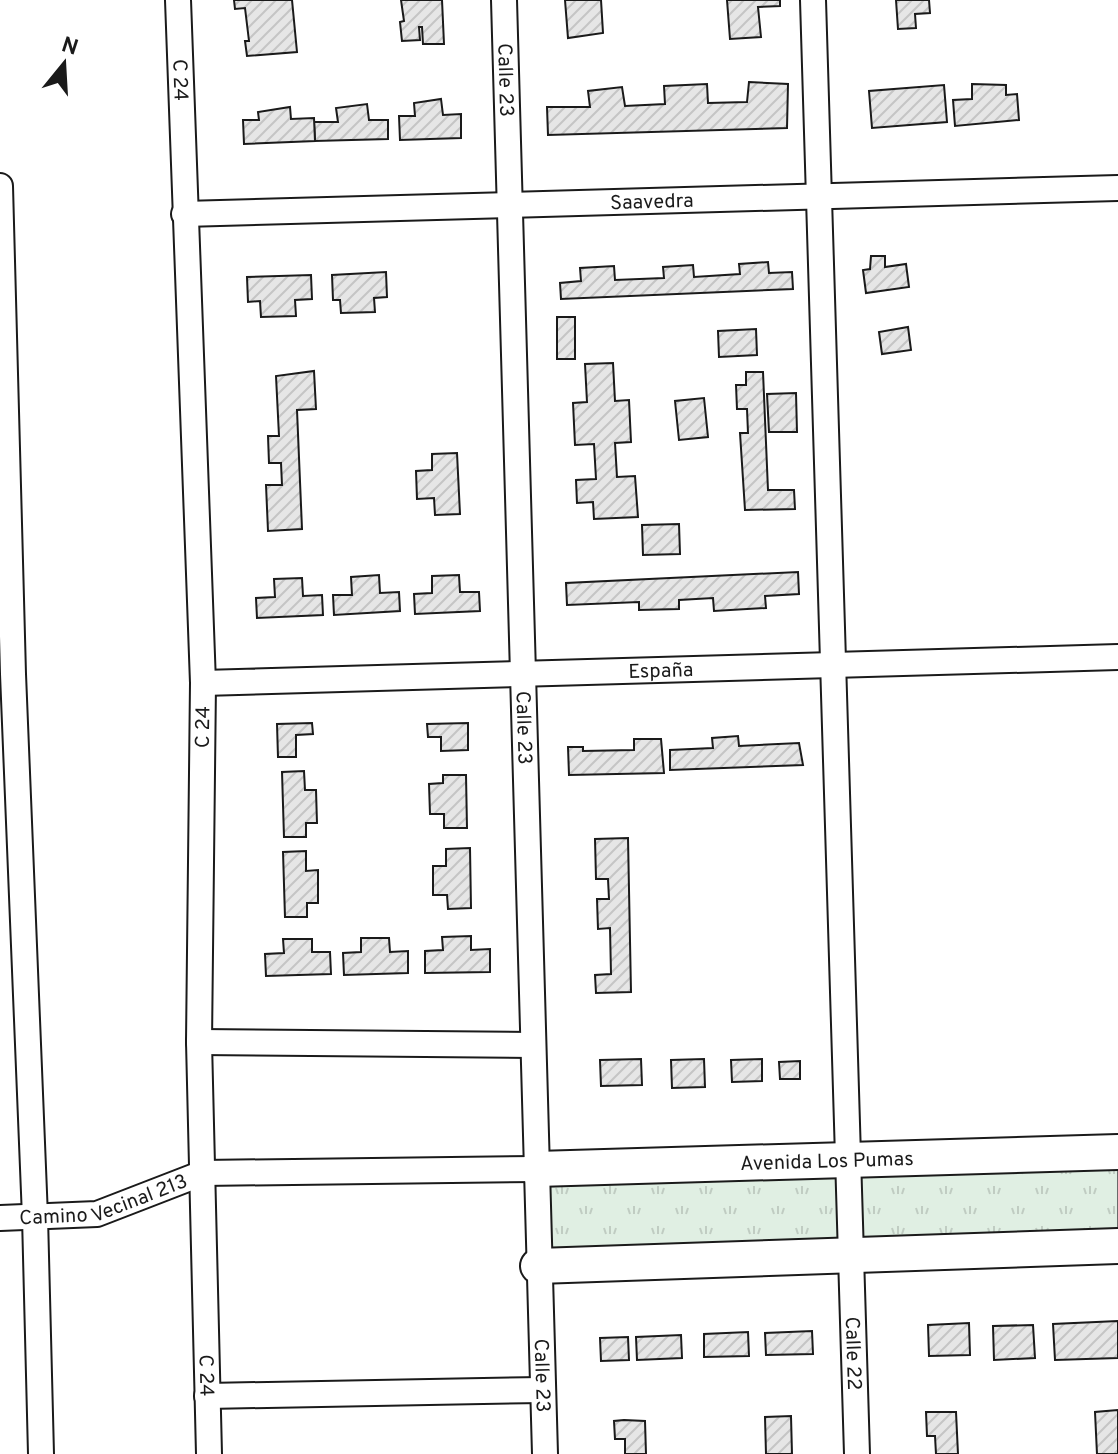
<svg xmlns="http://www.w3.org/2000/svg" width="1118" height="1454" font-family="Overpass,sans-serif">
<defs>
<pattern id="park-tufts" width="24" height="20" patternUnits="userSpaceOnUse" patternTransform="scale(2)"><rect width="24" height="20" fill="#e0efe3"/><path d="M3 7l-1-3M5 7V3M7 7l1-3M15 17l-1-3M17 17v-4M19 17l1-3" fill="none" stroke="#c0ccc2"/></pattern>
<pattern id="building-hatch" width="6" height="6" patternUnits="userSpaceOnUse" patternTransform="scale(2)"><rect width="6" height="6" fill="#e6e6e6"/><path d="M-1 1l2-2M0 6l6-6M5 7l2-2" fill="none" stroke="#c5c5c5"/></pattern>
</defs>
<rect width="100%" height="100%" fill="#fff"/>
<polygon fill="url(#park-tufts)" stroke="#6a6a6a" stroke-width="2" points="1118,1154 1118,1246 540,1264 538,1169"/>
<g fill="url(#building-hatch)" stroke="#1a1a1a" stroke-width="2">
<polygon points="234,0 292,0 297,52 247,56 245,41 249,41 245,8 235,9"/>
<polygon points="401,0 442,0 444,44 423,44 422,27 419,27 420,40 402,41 400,22 404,21"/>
<polygon points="565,0 601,0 603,33 568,38"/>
<polygon points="727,0 780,0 780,6 758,7 761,37 730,39"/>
<polygon points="896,0 929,0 930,13 915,14 916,28 898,29"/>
<polygon points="749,82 788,84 787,128 548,135 547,107 590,107 588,91 622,87 625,106 665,104 664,86 707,84 708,103 747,102"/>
<polygon points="972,84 1006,85 1006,95 1017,94 1019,120 955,126 953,100 972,99"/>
<polygon points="944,85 947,122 872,128 869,91"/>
<polygon points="441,99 443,115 461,114 461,138 400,140 399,116 415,116 414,103"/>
<polygon points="367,104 369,120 388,120 388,139 315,141 314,122 338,122 336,108"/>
<polygon points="290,107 291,119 314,118 315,141 244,144 243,120 259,120 258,112"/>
<polygon points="871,256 885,256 885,267 906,264 909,287 866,293 863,270 870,269"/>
<polygon points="768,262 769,273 792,272 793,289 561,299 560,283 581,281 580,268 614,266 615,280 664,278 663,267 693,265 694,277 740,274 739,264"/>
<polygon points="386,272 387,297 374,298 375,312 341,313 340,300 333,300 332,275"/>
<polygon points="311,275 312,299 295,300 296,316 261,317 260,301 248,302 247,277"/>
<rect x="557" y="317" width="18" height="42"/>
<polygon points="908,327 911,350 882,354 879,332"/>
<polygon points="756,329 757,355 719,357 718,331"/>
<polygon points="613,363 615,401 629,400 631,442 615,443 617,477 635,476 638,517 594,519 593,502 577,503 576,480 596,479 594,444 575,445 573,403 587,402 585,364"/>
<polygon points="314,371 316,409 297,410 302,529 268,531 266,485 282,485 281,463 269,463 268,436 279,436 276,376"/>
<polygon points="746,372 763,372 768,490 794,490 795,509 745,510 740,433 748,433 747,409 737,409 736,385 746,385"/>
<polygon points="796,393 797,432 769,432 767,394"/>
<polygon points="704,398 708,437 679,440 675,401"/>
<polygon points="457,453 460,514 435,515 434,498 417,499 416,471 432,470 432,454"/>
<polygon points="679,524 680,554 643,555 642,525"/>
<polygon points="798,572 799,594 765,596 766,608 714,611 713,598 679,600 679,609 639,610 639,602 567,605 566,583"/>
<polygon points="379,575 380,593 399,592 400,611 334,615 333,595 352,595 351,577"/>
<polygon points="459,575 460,592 479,592 480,611 415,614 414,594 432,593 432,576"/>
<polygon points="302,578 303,596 322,595 323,615 257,618 256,598 275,597 274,579"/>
<polygon points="312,723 313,734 296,735 296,757 278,757 277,724"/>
<polygon points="468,723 468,750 441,751 441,737 428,737 427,724"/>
<polygon points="738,736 739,746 799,743 803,765 670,770 670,750 713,748 712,738"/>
<polygon points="634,739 661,739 664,773 569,775 568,747 583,747 583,751 634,750"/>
<polygon points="304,771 305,790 316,790 317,823 306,823 306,837 284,837 282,772"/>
<polygon points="443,775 466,775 467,828 444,828 444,814 430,814 429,784 443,783"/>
<polygon points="628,838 631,992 596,993 595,975 611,974 610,928 598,929 597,899 609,899 608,879 596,879 595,839"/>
<polygon points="470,848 471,908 448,909 447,895 433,895 433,866 446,866 446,849"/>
<polygon points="306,851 306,871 318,870 318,903 307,903 307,917 285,917 283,852"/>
<polygon points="471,936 471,950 490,949 490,972 425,973 425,951 443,950 442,937"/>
<polygon points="361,938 389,938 390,952 408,951 408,973 344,975 343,953 361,952"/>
<polygon points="283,939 312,939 312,952 330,952 331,974 266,976 265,954 284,953"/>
<polygon points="641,1059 642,1085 601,1086 600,1060"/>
<polygon points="704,1059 705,1087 672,1088 671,1060"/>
<polygon points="762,1059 762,1081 732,1082 731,1060"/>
<polygon points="800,1061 800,1079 780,1079 779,1062"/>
<polygon points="1118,1321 1118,1358 1055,1360 1053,1324"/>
<polygon points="969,1323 970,1355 929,1356 928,1325"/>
<polygon points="1033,1325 1035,1358 994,1360 993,1326"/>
<polygon points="812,1331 813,1354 766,1355 765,1333"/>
<polygon points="748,1332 749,1356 704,1357 704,1334"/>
<polygon points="681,1335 682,1358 637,1360 636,1337"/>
<polygon points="628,1337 629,1360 601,1361 600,1338"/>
<polygon points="1118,1410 1118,1454 1097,1454 1095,1412"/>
<polygon points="926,1412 956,1412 958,1454 936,1454 935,1436 927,1436"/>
<polygon points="791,1416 792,1454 766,1454 765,1417"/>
<polygon points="624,1420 645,1421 646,1454 625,1454 625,1439 615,1439 614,1421"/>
</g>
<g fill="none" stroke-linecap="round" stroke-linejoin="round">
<g stroke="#1a1a1a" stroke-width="28">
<g id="street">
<path id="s1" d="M178 0 203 683 199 1042 209 1454"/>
<path id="s2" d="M504 0 545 1454"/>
<path id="s3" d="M813 0 857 1454"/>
<polyline points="0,186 13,674 35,1217 41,1454"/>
<path id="s4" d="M184 214 1118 188"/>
<path id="s5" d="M203 683 1118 657"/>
<polyline points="199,1042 533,1045"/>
<path id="s6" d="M0 1218 97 1214 203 1173 537 1169"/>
<polyline points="207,1396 542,1390"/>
</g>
</g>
<g stroke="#1a1a1a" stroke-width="38">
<g id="secondary">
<path id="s7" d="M537 1169 1118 1152"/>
<polyline points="538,1266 1118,1246"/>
</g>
</g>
<use href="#street" stroke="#fff" stroke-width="24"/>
<use href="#secondary" stroke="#fff" stroke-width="34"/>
</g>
<g text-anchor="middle" stroke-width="6" stroke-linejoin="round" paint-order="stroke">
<g font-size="20" fill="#1a1a1a" stroke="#fff">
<text dy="7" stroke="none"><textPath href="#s1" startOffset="80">C 24</textPath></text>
<text dy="7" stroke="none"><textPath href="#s2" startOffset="80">Calle 23</textPath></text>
<text dy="7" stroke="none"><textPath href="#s4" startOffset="468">Saavedra</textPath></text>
<text dy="7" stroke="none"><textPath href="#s5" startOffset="458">España</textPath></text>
<text transform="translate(202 727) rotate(-89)" y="7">C 24</text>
<text dy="7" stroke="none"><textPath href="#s2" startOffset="728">Calle 23</textPath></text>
<text dy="7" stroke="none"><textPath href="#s7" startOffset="290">Avenida Los Pumas</textPath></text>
<text dy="7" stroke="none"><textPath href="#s6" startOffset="106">Camino Vecinal 213</textPath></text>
<text dy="7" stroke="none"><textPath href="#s3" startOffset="1354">Calle 22</textPath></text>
<text dy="7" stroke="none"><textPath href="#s1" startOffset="1376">C 24</textPath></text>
<text dy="7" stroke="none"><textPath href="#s2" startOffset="1376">Calle 23</textPath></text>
</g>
</g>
<g transform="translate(64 64) rotate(18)" stroke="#ffffff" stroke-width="6" paint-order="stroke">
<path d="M0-6L14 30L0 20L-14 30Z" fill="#1a1a1a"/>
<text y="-12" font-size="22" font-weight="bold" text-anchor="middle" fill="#1a1a1a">N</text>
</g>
</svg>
